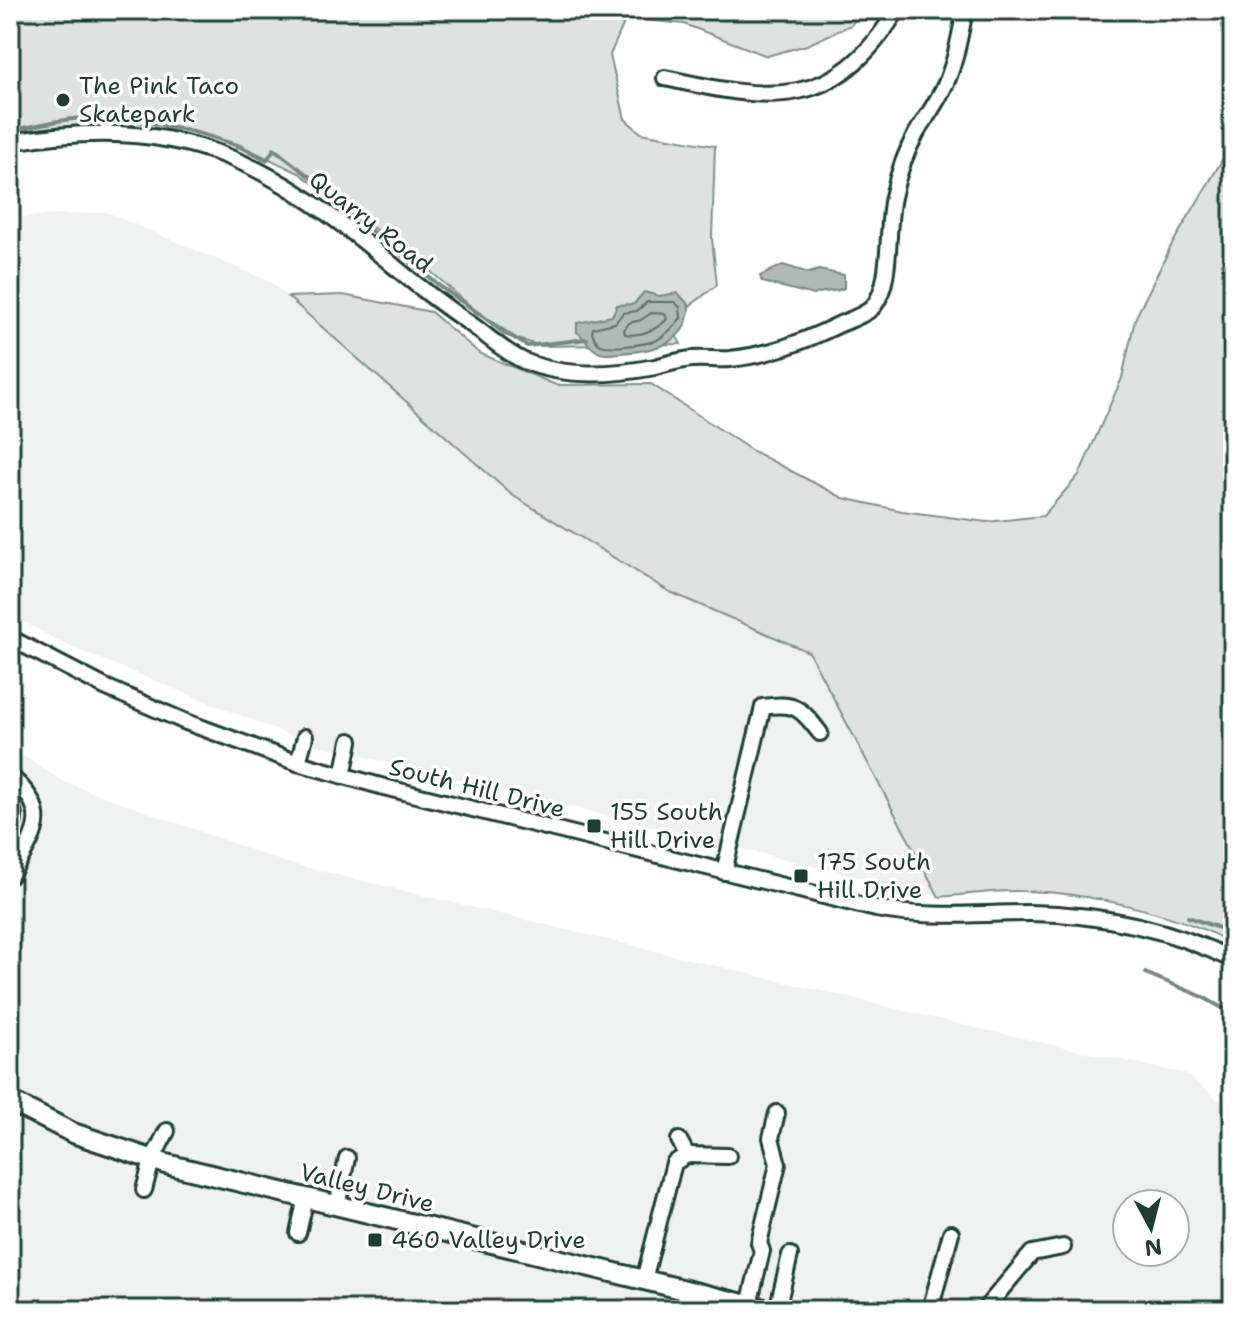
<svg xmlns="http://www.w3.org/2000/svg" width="1243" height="1320" font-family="'Shantell Sans',sans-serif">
<rect width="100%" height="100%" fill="#fff"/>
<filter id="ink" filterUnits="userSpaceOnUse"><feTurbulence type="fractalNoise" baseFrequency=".0125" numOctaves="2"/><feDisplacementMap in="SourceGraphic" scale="16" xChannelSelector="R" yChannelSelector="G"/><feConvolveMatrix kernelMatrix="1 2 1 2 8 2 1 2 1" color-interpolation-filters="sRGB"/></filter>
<g filter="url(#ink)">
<g fill="#eef1f0" fill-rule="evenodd">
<polygon points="106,212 271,282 512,495 670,592 809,652 939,897 309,743 66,645 10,614 10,218"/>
<path d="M10 747 62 781 284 862 963 1025 1186 1074 1233 1112V1310H10ZM1127 1204H1175V1252H1127Z"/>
</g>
<g fill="#dee3e2" stroke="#7e908b" stroke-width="2">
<polygon points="10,10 863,10 851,25 807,45 767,56 684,24 626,18 610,55 625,119 641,133 715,146 712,239 717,285 668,323 681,344 541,346 504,335 422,264 299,173 238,144 189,131 115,123 10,132"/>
<path d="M1233 142V944C1179 913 1082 891 1019 891 993 890 966 895 939 897L809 652 670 592 512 495 288 297 343 295 431 312 479 353 556 385 651 384 751 450 843 498 902 511 986 522 1043 516 1079 475 1122 378 1135 319 1171 246Z"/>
</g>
<g fill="#afbab7" stroke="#758883" stroke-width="2">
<path d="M783 265 809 273 819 270 844 275V288C834 293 824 290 814 295L762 282 760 276Z"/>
<path d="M644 292 659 296 678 293 689 305C689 345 652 351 619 353 612 354 607 355 600 353 590 349 586 339 577 332V323L612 316 617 305 634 304Z"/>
</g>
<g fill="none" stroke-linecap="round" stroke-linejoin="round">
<g stroke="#596f68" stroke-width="2">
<path d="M647 302H674L680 307 681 318C674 326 667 335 657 340 648 344 607 350 599 344 597 343 593 335 592 333L593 328 615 323 623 313 637 311Z"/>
<path d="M651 313 665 314 667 319C657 330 639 337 625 334L624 330 629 323 641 320Z"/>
</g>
<g stroke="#758883" stroke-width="4">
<path d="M10 130C34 127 58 119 83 118 137 115 220 134 267 160L274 149 323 187 358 220 441 287 508 334 527 346 587 339"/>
<polyline points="1188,917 1233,933"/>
<polyline points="1145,973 1201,996 1233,1014"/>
</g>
<g stroke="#1f3d34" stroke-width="20">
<g id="minor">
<path d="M665 78C769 101 834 113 897 10"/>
<path d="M10 142C187 113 269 161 401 272 424 291 447 308 472 325 489 337 504 352 524 361 564 378 613 375 655 367 667 364 680 360 692 359 705 358 717 360 730 359 769 355 803 342 838 325 849 320 863 316 872 308 893 286 886 227 893 197 898 174 905 153 917 132 927 116 938 101 946 83 956 60 960 35 965 10"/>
<path d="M10 638 105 687 186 722 298 763 384 787 876 909C930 919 977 913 1030 913 1100 914 1171 929 1233 960"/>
<polyline points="298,763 305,737"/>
<path d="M10 776C54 813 35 834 10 876"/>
<polyline points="343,776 350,741"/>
<path d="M10 805C16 813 14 824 10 833"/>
<path d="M724 872 763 707C795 702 801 708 820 733"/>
<polyline points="687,1155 728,1156"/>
<polyline points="144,1190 152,1160 167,1131"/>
<polyline points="337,1206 347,1158"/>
<polyline points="298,1233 306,1198"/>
<polyline points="644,1280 674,1163 687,1155 679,1140"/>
<polyline points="749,1305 762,1251 759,1243 778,1164 771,1138 777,1113"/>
<polyline points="777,1310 790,1255"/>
<polyline points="930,1310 951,1233"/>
<polyline points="984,1310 1032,1253 1063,1247"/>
</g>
</g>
<g stroke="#1f3d34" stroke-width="24">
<polyline id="major" points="10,1101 73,1133 166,1164 768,1310"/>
</g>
<use href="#minor" stroke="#fff" stroke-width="14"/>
<use href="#major" stroke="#fff" stroke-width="18"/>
</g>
</g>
<g fill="#1f3d34" stroke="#fff" stroke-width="3">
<circle cx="63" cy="100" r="8"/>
<rect x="586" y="818" width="16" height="16" rx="4"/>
<rect x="793" y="868" width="16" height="16" rx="4"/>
<rect x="367" y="1232" width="16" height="16" rx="4"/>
</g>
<g text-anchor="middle" stroke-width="7" stroke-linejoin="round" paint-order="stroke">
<g font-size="24" fill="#1f3d34" stroke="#fff" text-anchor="start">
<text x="79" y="94">The Pink Taco<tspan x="79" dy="28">Skatepark</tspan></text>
<text x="610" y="820">155 South<tspan x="610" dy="28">Hill Drive</tspan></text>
<text x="817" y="870">175 South<tspan x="817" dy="28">Hill Drive</tspan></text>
<text x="391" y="1248">460 Valley Drive</text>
</g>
<g font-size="24" fill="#1f3d34" stroke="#fff">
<text transform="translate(371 222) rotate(38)" y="8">Quarry Road</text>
<text transform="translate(477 788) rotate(14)" y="8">South Hill Drive</text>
<text transform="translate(367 1188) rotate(14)" y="8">Valley Drive</text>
</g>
</g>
<rect width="1243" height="1320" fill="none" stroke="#fff" stroke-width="40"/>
<rect x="20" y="20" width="1203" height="1280" fill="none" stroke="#1f3d34" stroke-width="3" filter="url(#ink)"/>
<g transform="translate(1151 1228) rotate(173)"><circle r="38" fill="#ffffff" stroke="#a5b1ae" stroke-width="2"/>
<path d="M0-6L14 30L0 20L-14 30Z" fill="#1f3d34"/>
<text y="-12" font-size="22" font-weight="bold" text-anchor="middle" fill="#1f3d34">N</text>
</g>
</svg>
